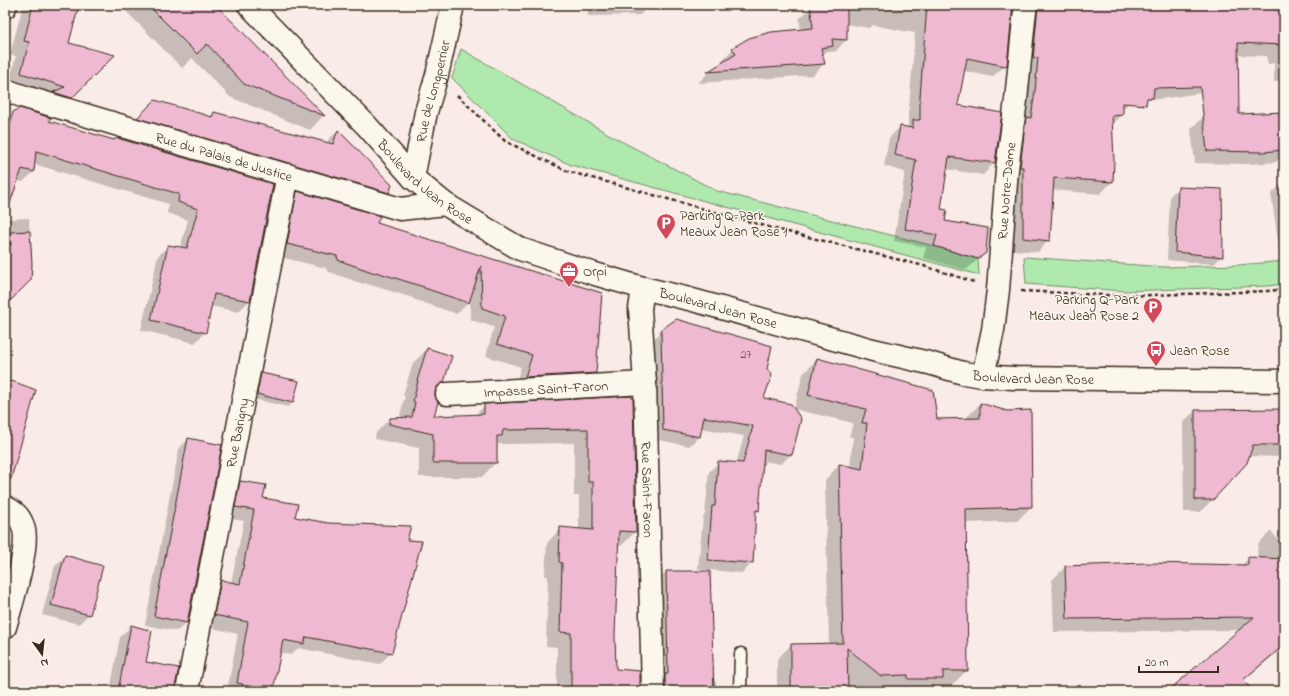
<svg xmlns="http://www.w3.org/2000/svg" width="1289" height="696" font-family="'Indie Flower',sans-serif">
<rect width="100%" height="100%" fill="#f9ebe7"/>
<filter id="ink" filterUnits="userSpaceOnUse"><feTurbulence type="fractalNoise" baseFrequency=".025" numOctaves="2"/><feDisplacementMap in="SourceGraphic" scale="8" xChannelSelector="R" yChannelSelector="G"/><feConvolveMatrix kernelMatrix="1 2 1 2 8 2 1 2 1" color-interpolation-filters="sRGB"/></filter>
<g filter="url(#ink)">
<g fill="#afe9ae" stroke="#758a66">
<polygon points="461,49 619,140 717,191 934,246 978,259 979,275 571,165 513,139 452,78"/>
<polygon points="1024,257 1165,267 1239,265 1284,261 1284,284 1268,286 1125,291 1026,284"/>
</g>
<g fill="#0003">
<polygon points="23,5 78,5 68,44 113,56 57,111 8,87 16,56 10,55"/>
<polygon points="125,5 214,5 323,116 310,130 230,97 192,58 182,68 123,8"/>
<polygon points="588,5 649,5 640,15 588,16"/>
<polygon points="814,5 1012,5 1006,65 992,77 964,71 957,105 1001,114 994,163 983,175 946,169 940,210 944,222 985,253 966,270 923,258 926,247 894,241 905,172 884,166 889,138 900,127 906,128 908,126 908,110 909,109 915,33 872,25 869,28 846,24 846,40 835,52 827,51 822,56 824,64 813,75 698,83 708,73 723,63 721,61 733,49 801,30 799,19"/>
<polygon points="1023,5 1284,5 1284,80 1274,82 1274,63 1268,64 1266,56 1237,55 1226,89 1161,99 1144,99 1141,102 1128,104 1122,110 1122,115 1112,125 1113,161 1112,182 1100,194 1052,190 1049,240 1038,252 1012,250"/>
<polygon points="155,102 209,118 214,113 327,144 328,140 338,131 388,192 378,202 129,127"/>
<polygon points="14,112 272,185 249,301 238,312 211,306 205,332 195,343 141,330 158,256 168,246 180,248 188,220 167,213 169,204 34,164 33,172 23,182 12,180 5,182 5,121"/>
<polygon points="1284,113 1284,154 1276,162 1249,164 1195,163 1191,129 1204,116"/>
<polygon points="1284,184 1284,273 1283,273 1271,194 1281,185"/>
<polygon points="1178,188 1222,256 1214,264 1167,260 1170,196"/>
<polygon points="298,193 376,223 601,294 595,373 583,385 514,388 521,367 486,356 494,327 471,320 470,300 457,314 413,299 413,298 364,283 363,284 327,271 326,268 276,256 286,204"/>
<polygon points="5,218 8,219 29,218 31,264 5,304"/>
<polygon points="662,331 766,369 763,398 791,454 781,464 762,461 758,510 755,513 752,563 742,573 698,569 703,517 705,514 709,472 719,462 736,464 744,436 701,428 699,437 689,446 654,439 652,341"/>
<polygon points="427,349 443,382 434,391 432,417 475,415 485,405 630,397 635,532 621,546 617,546 614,635 615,670 639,691 557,691 557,647 546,646 548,576 545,576 547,543 561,528 579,530 579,496 574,496 574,443 496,444 496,462 482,477 419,477 419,448 375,439 376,433 390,418 401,418 401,416 400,415 405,396 403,395 413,363"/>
<polygon points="817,359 936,420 966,418 980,404 1007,412 1030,411 1031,507 1017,521 965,523 967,670 952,685 935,685 929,691 747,691 777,691 777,659 791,645 829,644 825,480 839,465 850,467 853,437 849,437 853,423 794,409 803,374"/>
<polygon points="262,374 292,403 288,407 253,399 257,378"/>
<polygon points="1284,410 1284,457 1248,456 1212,500 1200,512 1184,512 1183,422 1195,411"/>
<polygon points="188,439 187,622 177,631 145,625 179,449"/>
<polygon points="241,482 262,498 294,518 391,652 380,664 298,648 291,655 280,653 272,691 227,691 238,634 204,626 210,593 221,581 231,583 244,521 225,518 229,493"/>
<polygon points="1271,531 1284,547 1284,647 1243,681 1251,691 1170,691 1241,630 1054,632 1052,580 1066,566 1241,566 1249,558 1257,558 1258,544"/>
<polygon points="65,556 89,614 79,624 42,615 55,566"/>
<polygon points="666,572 713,681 716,682 716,690 732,691 651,691 652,586"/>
<polygon points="131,626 144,663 173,691 110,691 120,637"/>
<polygon points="49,688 59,691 46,691"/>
</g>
<g fill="#efb9d2" stroke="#3b2a1e">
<polygon points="33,5 79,5 69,43 115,55 72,98 53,92 65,87 21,73 29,42 24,41"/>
<polygon points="148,5 216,5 325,116 244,84 207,44 197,54"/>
<polygon points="810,5 847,5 847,40 832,39 833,46 821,48 825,64 707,72 736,54 732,48 749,38 771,32 813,28"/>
<polygon points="927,5 1013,5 1007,65 1005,66 967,58 958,105 1002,113 995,163 949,157 941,209 947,210 945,221 988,228 986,253 978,259 934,246 937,235 905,229 916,160 895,155 900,126 913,128 913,120 920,120 920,97"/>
<polygon points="1038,5 1246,5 1284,11 1284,45 1238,43 1239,114 1284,112 1284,150 1263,152 1207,151 1200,87 1154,88 1153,98 1147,98 1146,105 1123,103 1123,115 1112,116 1114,161 1113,182 1054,178 1050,241 1023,238 1023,167 1020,167 1026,117 1031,118 1035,91 1038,57 1033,59"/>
<polygon points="155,100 212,117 214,112 333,144 338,130 392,185 389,193 137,118"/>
<polygon points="20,108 51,118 49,121 114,140 117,138 273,184 250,301 214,294 206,333 151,320 168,245 187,248 198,209 178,202 179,194 36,151 34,172 22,169 8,209 5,208 5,145 13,112"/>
<polygon points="1178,187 1222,189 1223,257 1175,252"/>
<polygon points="297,191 380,216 377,223 602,293 596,373 525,377 532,355 497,344 505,316 482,308 481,266 469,303 424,288 424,287 376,272 375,273 338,260 337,256 287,244"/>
<polygon points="30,231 32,264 31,280 5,306 5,244 11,245 10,232"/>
<polygon points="676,319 772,346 767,369 772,375 764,398 791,404 801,419 792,455 764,450 759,511 756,510 753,563 708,560 712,506 715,506 718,461 743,463 753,426 704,417 700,437 663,430 661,330"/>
<polygon points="427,348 452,356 444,382 440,384 436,389 435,395 438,402 434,416 484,414 484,404 631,396 633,399 636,532 619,531 615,635 616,669 640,671 640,691 611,691 571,687 571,633 560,632 562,563 559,562 560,527 593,530 593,482 588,482 588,429 503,430 502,436 497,436 497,463 433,463 433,434 389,424 390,418 412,417 415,402 413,401 418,381 417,381"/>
<polygon points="817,358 933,390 937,419 980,418 980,403 1007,411 1031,410 1032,507 966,509 968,671 943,671 943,679 908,679 908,675 881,676 847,648 848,691 791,691 791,644 843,643 839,464 862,469 867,423 862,423 866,409 808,395"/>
<polygon points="261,373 299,381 293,403 257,394"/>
<polygon points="5,380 11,382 12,381 36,390 11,479 5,478"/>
<polygon points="1284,409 1284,445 1253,445 1247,463 1213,500 1195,500 1195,410"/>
<polygon points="188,438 222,445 187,623 154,616"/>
<polygon points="240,481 266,485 263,498 298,504 295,517 328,523 411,526 407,540 422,541 392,653 306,637 304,644 283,640 273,691 241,691 243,684 237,683 248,622 214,615 221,580 240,584 254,510 235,507"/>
<polygon points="65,555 103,566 90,615 51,605"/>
<polygon points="1248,557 1284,559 1284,645 1243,680 1253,691 1168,691 1254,617 1067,619 1065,566 1147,563 1248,565"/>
<polygon points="666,571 710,571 714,691 665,691 665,674 668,674"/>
<polygon points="131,625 152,631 146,662 179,668 174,691 118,691"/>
</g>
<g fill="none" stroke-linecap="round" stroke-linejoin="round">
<g stroke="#3b2a1e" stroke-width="15">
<polyline id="service" points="740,689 741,654"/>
</g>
<g stroke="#3b2a1e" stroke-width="25">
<g id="minor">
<polyline points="5,7 6,5"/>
<path id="s1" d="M5 90 25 97 400 209 445 204"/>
<path id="s2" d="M413 178 426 112 437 75 453 5"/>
<path id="s3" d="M983 376 993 330 998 290 1007 169 1016 100 1024 19 1026 5"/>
<path id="s4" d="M447 394 645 383"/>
<path d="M5 507C16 513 21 517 24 530 29 548 11 606 5 627"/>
<path id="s5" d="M187 691 243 401 288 175"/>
</g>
</g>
<g stroke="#3b2a1e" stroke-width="25">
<g id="tertiary">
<path id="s6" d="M643 288 640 309 645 383 653 691"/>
</g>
</g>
<g stroke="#3b2a1e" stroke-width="25">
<g id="secondary">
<path id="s7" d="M249 5 367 126 413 178 445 204 520 249 595 274 643 288 689 299 873 350 929 363 963 373 983 376 1013 378 1284 381"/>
</g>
</g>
<g stroke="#3b2a1e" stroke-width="2.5" stroke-dasharray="4 3" stroke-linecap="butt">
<polyline points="457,95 505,141 567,171 776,229 924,266 974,282"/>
<polyline points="1021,291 1125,296 1268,291 1284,289"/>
</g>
<use href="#service" stroke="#fbf7ec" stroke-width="12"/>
<use href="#minor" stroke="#fbf7ec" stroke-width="22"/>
<use href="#tertiary" stroke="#fbf7ec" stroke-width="22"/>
<use href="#secondary" stroke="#fbf7ec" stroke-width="22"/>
</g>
</g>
<defs>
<g id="parking-pin" transform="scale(1)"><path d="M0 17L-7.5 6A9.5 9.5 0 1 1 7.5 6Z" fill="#d1495b" stroke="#fbf7ec"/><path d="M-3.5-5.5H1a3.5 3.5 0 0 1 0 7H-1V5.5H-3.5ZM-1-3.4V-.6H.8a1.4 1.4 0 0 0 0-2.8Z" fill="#fff"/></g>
<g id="office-pin" transform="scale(1)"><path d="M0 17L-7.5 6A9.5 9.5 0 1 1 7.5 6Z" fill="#d1495b" stroke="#fbf7ec"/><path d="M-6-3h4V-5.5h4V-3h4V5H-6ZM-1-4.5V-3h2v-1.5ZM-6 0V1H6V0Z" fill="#fff"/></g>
<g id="bus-pin" transform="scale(1)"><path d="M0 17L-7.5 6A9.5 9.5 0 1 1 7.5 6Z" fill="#d1495b" stroke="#fbf7ec"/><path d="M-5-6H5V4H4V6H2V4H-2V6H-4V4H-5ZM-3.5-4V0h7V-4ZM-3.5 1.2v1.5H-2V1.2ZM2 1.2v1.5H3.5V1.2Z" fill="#fff"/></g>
</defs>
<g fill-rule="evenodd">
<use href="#parking-pin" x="666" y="223"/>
<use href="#office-pin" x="569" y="271"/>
<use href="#parking-pin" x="1153" y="307"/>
<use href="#bus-pin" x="1156" y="350"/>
</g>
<g text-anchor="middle" stroke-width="3" stroke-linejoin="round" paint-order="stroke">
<g font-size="12" fill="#684e4b">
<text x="746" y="358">27</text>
</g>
<g font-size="14" fill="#3b2a1e" stroke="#fbf7ec">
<text dy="5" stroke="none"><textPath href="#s2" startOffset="89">Rue de Longperrier</textPath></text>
<text dy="5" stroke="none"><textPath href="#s1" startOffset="229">Rue du Palais de Justice</textPath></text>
<text dy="5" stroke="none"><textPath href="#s7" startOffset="250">Boulevard Jean Rose</textPath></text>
<text dy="5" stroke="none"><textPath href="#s3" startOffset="187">Rue Notre-Dame</textPath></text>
<text dy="5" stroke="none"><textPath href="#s7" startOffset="574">Boulevard Jean Rose</textPath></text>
<text dy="5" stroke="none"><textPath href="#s7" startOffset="898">Boulevard Jean Rose</textPath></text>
<text dy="5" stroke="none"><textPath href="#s4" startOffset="99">Impasse Saint-Faron</textPath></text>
<text dy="5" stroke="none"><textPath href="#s5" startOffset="263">Rue Barigny</textPath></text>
<text dy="5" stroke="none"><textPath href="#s6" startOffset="202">Rue Saint-Faron</textPath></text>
</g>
<g font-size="14" fill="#3b2a1e" stroke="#fbf7ec" text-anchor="start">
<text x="680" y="220">Parking Q-Park<tspan x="680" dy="16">Meaux Jean Rose 1</tspan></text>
<text x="583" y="276">Orpi</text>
<text x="1139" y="304" text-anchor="end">Parking Q-Park<tspan x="1139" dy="16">Meaux Jean Rose 2</tspan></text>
<text x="1170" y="355">Jean Rose</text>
</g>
</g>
<rect width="1289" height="696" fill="none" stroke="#fbf7ec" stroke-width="20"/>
<rect x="10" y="10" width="1269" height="676" fill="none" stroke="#3b2a1e" stroke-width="1.5" filter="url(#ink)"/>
<g transform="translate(42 654) rotate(165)" stroke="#fbf7ec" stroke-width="3" paint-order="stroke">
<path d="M0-3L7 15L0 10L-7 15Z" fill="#3b2a1e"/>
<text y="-6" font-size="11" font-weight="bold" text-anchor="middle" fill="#3b2a1e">N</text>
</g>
<path d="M1139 666v6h79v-6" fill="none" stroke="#3b2a1e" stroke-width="2"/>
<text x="1145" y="666" font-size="12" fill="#3b2a1e" stroke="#fbf7ec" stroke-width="3" paint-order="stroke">20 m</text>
</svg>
